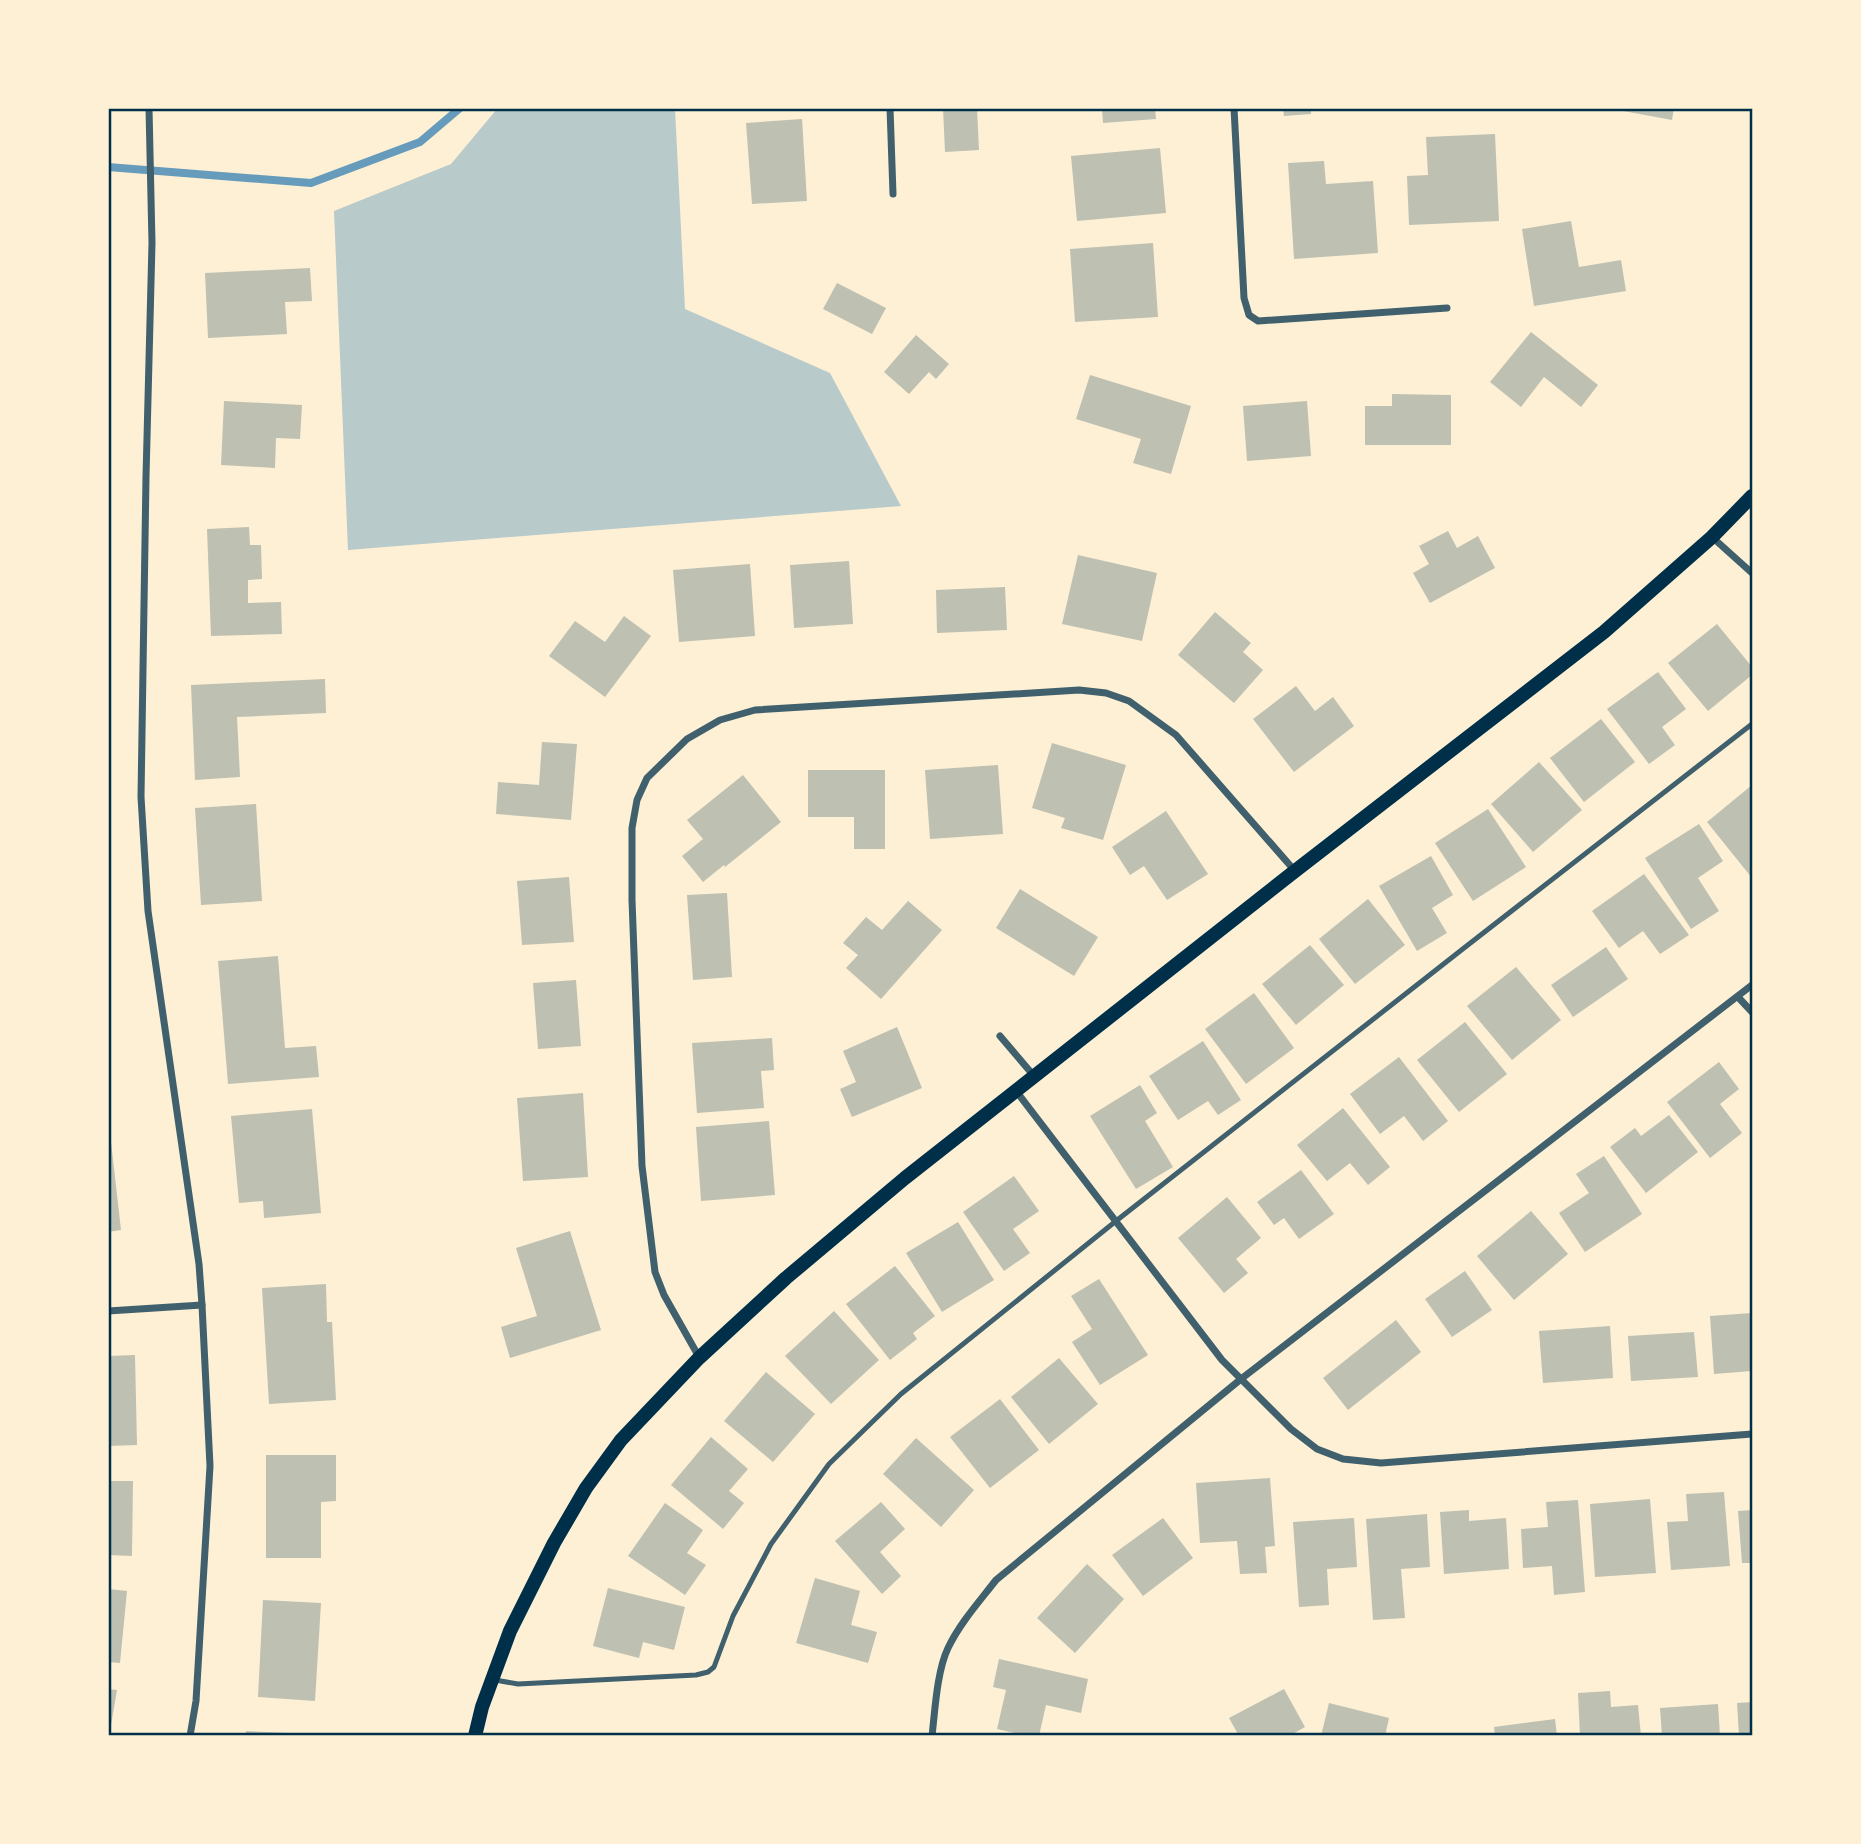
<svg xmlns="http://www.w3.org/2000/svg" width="1861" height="1844" font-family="'Sofia Sans Condensed',sans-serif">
<rect width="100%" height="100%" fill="#fdf0d5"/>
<polygon fill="#b9caca" points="497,109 675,109 685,309 830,373 901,506 348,550 334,211 451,164"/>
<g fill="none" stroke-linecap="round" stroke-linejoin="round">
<polyline stroke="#669bbc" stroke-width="8" points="108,167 311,183 420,142 460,108"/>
</g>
<g fill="#bec0b2">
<polygon points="943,108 977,108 979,150 945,152"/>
<polygon points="1102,108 1155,108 1156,119 1103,123"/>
<polygon points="1283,108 1311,108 1311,114 1284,116"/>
<polygon points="1618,108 1674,108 1672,120 1618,110"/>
<polygon points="802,119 807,201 752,204 746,123"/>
<polygon points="1495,134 1499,221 1409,225 1407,176 1428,175 1426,137"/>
<polygon points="1160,148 1166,213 1077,221 1071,156"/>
<polygon points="1324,161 1326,184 1373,181 1378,253 1294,259 1288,163"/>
<polygon points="1571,221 1579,267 1621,260 1626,291 1534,306 1522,229"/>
<polygon points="1153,243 1158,317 1075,322 1070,249"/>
<polygon points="310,268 312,301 285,302 287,334 208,338 205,273"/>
<polygon points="837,283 886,308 872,334 823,309"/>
<polygon points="1531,332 1598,385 1581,407 1544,377 1521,407 1490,382"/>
<polygon points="916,335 949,364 936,379 929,372 909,394 884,372"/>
<polygon points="1090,375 1191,406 1171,474 1133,463 1141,439 1076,419"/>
<polygon points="1392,394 1451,395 1451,445 1365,445 1365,406 1392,406"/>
<polygon points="224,401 302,405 300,439 276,438 275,468 221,465"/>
<polygon points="1307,401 1311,456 1247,461 1243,406"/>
<polygon points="249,527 250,545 261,545 262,579 248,580 248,603 281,602 282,634 211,636 207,529"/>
<polygon points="1448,531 1457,548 1478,536 1495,568 1430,603 1413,573 1429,564 1419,546"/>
<polygon points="1078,555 1157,573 1142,641 1062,624"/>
<polygon points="849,561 853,624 794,628 790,565"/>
<polygon points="750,564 755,636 679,642 673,570"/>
<polygon points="1005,587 1007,630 937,633 936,590"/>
<polygon points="1215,612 1251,643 1243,652 1263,670 1234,703 1178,655"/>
<polygon points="624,616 651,636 605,697 549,656 575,621 605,642"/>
<polygon points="1717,624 1752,667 1752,675 1708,711 1668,663"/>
<polygon points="1658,672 1686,709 1662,727 1675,745 1649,764 1607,709"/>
<polygon points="325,679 326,713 237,717 240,777 195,780 191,685"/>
<polygon points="1296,686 1315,711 1333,697 1354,726 1294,772 1253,719"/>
<polygon points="1601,719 1635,762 1584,802 1550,758"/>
<polygon points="542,742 577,744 571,820 496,814 498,782 539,785"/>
<polygon points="1052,743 1126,765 1103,840 1061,828 1065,818 1032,808"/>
<polygon points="1539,762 1582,810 1533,852 1491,804"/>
<polygon points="998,765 1003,834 930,839 925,770"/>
<polygon points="808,770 885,770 885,849 854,849 854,817 808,817"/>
<polygon points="743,775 781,822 725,867 724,865 703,882 682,856 703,839 687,820"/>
<polygon points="1752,785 1752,878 1707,822"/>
<polygon points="256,804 262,901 201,905 195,808"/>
<polygon points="1488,809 1526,867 1473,901 1435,843"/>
<polygon points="1166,811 1208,874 1167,900 1144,866 1130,875 1112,847"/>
<polygon points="1699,824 1723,861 1698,878 1719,911 1691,929 1645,858"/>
<polygon points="1431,856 1453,895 1432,908 1447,933 1417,951 1379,886"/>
<polygon points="1644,874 1689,935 1660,954 1643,931 1619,948 1592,911"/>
<polygon points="569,877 574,942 522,945 517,881"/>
<polygon points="1020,889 1098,937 1074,976 996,928"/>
<polygon points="727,893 732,977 693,980 687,895"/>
<polygon points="1368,899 1405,945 1355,984 1319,939"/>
<polygon points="908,901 942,930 881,999 846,968 858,955 843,943 866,917 882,930"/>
<polygon points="1310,945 1344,985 1296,1025 1262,984"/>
<polygon points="1606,947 1628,979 1573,1017 1551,985"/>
<polygon points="278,956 285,1048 316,1046 319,1077 228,1084 218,961"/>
<polygon points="1516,967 1561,1020 1512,1060 1467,1006"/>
<polygon points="576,980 581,1046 538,1049 533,983"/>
<polygon points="1254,993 1294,1048 1246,1084 1205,1029"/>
<polygon points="1465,1022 1507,1074 1459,1112 1417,1060"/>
<polygon points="897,1027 922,1088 852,1117 840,1089 856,1082 843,1051"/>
<polygon points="772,1038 774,1070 761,1071 764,1108 697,1113 692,1043"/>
<polygon points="1203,1041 1241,1100 1218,1115 1208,1101 1178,1120 1149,1076"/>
<polygon points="1399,1057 1448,1121 1423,1141 1404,1116 1380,1134 1350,1094"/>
<polygon points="1719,1062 1739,1089 1720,1104 1742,1133 1710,1158 1667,1102"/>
<polygon points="1140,1085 1157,1113 1145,1121 1173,1167 1136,1189 1090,1116"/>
<polygon points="583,1093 588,1177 523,1181 517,1098"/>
<polygon points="1343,1108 1390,1167 1368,1185 1350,1163 1327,1181 1297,1145"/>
<polygon points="312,1109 321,1213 264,1218 263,1201 239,1203 231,1116"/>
<polygon points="1669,1115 1698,1152 1646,1193 1610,1147 1635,1128 1641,1136"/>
<polygon points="769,1121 775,1195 701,1201 696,1127"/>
<polygon points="108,1133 110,1133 121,1230 108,1232"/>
<polygon points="1604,1156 1642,1214 1585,1252 1559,1213 1589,1193 1576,1174"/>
<polygon points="1301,1170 1334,1214 1299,1239 1284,1218 1274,1225 1257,1202"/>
<polygon points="1014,1176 1039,1211 1013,1229 1030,1253 1004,1271 963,1212"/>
<polygon points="1227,1197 1261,1238 1236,1259 1248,1273 1224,1293 1178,1238"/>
<polygon points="1531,1211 1568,1254 1514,1300 1477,1256"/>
<polygon points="958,1222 994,1280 942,1312 906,1253"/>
<polygon points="570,1231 601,1330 510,1358 501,1327 537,1316 516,1248"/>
<polygon points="895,1266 935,1316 913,1333 917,1339 890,1360 846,1304"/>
<polygon points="1465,1271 1492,1310 1452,1337 1425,1299"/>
<polygon points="1099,1279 1148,1355 1100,1385 1072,1342 1092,1329 1071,1296"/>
<polygon points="326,1284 327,1322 332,1322 336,1400 269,1404 262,1288"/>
<polygon points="834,1311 879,1360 831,1404 785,1356"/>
<polygon points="1752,1313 1752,1371 1714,1374 1710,1316"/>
<polygon points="1396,1320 1421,1352 1348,1410 1323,1378"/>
<polygon points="1610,1326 1613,1378 1543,1383 1539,1331"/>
<polygon points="1694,1332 1698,1377 1631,1381 1628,1336"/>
<polygon points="135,1355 137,1445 108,1446 108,1356"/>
<polygon points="1059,1358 1098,1404 1049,1444 1011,1397"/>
<polygon points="766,1372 815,1414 773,1462 724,1421"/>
<polygon points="1000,1399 1039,1450 990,1488 950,1437"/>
<polygon points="711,1437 748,1469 729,1491 744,1503 723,1529 671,1485"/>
<polygon points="916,1438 974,1490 941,1527 883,1474"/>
<polygon points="266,1455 336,1455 336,1501 321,1502 321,1558 266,1558"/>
<polygon points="1270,1478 1275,1546 1265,1547 1267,1573 1240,1574 1237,1541 1200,1543 1196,1483"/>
<polygon points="108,1481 133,1481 132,1556 108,1555"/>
<polygon points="1724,1492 1730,1566 1671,1570 1667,1522 1688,1521 1686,1494"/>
<polygon points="1650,1499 1656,1573 1595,1577 1590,1504"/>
<polygon points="1578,1500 1585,1592 1554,1595 1552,1566 1523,1568 1521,1529 1548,1527 1546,1502"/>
<polygon points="881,1502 905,1529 880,1552 901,1576 882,1594 835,1541"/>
<polygon points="665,1503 703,1530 687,1553 706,1565 685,1595 628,1556"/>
<polygon points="1469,1510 1469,1521 1506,1518 1509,1569 1444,1574 1440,1512"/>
<polygon points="1752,1510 1752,1563 1742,1563 1738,1511"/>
<polygon points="1427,1514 1430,1567 1401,1569 1405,1618 1373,1620 1366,1519"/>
<polygon points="1163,1518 1193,1558 1143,1596 1112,1555"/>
<polygon points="1354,1518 1357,1567 1327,1569 1329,1605 1299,1607 1293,1522"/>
<polygon points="1087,1564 1124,1599 1075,1653 1037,1618"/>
<polygon points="815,1578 860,1591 851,1625 877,1632 868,1663 796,1643"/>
<polygon points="608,1588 685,1607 674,1650 643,1642 639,1658 593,1646"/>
<polygon points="108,1589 127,1591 120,1663 108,1662"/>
<polygon points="263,1600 321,1603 315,1701 258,1697"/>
<polygon points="999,1659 1088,1679 1081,1713 1046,1705 1039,1736 1028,1736 997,1729 1006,1690 993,1687"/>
<polygon points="108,1689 117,1690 110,1731 108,1731"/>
<polygon points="1284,1689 1305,1727 1289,1736 1239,1736 1229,1718"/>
<polygon points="1610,1691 1611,1707 1638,1705 1641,1736 1580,1736 1578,1693"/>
<polygon points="1752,1702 1752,1736 1739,1736 1737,1703"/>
<polygon points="1329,1703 1389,1718 1385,1736 1321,1736"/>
<polygon points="1718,1704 1720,1736 1662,1736 1660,1708"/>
<polygon points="1555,1719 1557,1736 1495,1736 1494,1727"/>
<polygon points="246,1731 287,1733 287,1736 246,1736"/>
</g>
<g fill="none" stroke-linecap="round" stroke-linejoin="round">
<polyline stroke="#3f606c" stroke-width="5" points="495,1680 518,1684 696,1675 708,1672 714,1667 733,1616 771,1544 829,1464 901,1394 1116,1221 1464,948 1752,724"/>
<g stroke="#3f606c" stroke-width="7">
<polyline points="149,108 152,243 146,477 141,797 148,911 199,1264 202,1305 210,1466 196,1701 190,1736"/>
<polyline points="890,108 893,194"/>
<polyline points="1234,108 1244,298 1249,315 1258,321 1447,308"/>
<polyline points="1712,537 1752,573"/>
<polyline points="1738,997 1752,1012"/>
<polyline points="1000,1036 1034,1076"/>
<polyline points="1016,1091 1222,1360 1291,1429 1317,1449 1343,1459 1381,1463 1752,1434"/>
<polyline points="108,1311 202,1305"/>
<polyline points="699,1357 664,1295 655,1272 642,1166 632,900 632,828 637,800 647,778 687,739 720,720 755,710 1079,690 1106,693 1129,701 1176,735 1295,871"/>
<path d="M932 1736C935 1710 937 1671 948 1648 960 1623 979 1602 996 1580L1241 1379 1752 985"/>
</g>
<polyline stroke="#003049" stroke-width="14" points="475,1736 482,1707 510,1631 554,1543 586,1488 621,1440 699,1358 786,1278 905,1178 1295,871 1604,632 1712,537 1752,496"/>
</g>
<rect width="1861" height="1844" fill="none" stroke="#fdf0d5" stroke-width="220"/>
<rect x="110" y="110" width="1641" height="1624" fill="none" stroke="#003049" stroke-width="2.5"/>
</svg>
